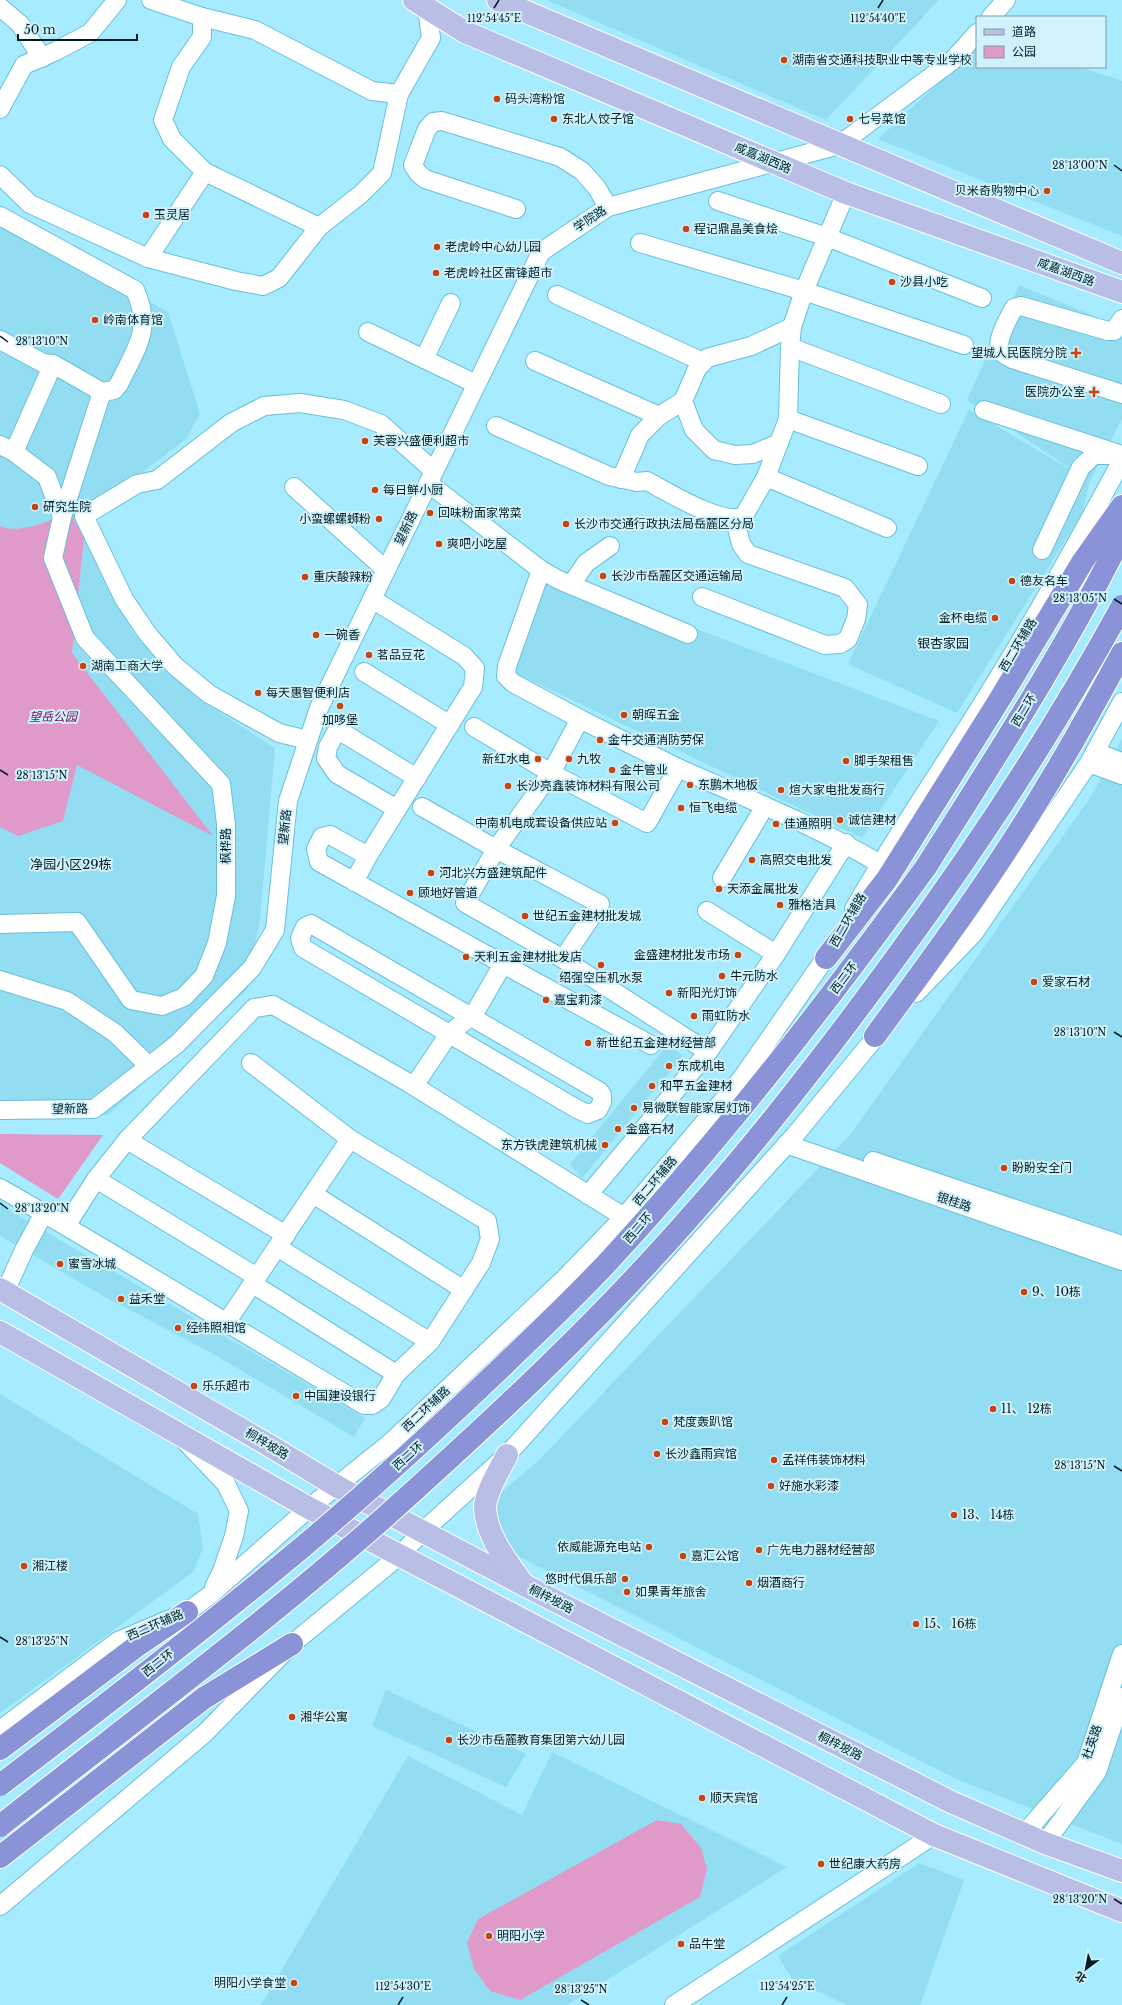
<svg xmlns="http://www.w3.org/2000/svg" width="1122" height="2005" font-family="'Libre Baskerville','Noto Sans SC',serif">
<rect width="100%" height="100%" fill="#a6ebff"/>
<g fill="#92ddf2">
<polygon points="546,0 939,0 826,120"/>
<polygon points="977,48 977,67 1080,67 1122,81 1122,236 878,139"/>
<polygon points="0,218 168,312 200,414 186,439 96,508 82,535 134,634 197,698 275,748 260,919 247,990 108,1115 0,1116"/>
<polygon points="1019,285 1122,328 1122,419 1090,481 1082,514 957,713 848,664 969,410 1080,475 967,400"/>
<polygon points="541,570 939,721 862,838 509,670"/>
<polygon points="1122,739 1122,1844 956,1779 492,1543 474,1516 538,1461 850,1135 1090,798"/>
<polygon points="669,1043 683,1056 582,1178 570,1164"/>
<polygon points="0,1205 365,1418 354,1437 210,1352 107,1298 0,1236"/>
<polygon points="0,1394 198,1514 203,1548 193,1572 0,1713"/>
<polygon points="386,1690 526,1754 506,1787 372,1726"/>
<polygon points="552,1752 787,1867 567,2005 261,2005 408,1756 522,1815"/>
<polygon points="919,1863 964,1880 920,2005 847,2005 793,1980 778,1956"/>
</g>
<g fill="#df9aca">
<path d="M70 512 84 538 72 653 213 836 77 765 63 821 18 836 0 827V526C20 535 51 520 70 512Z"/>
<polygon points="0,1134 103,1135 58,1199 0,1163"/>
<polygon points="657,1820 681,1824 701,1848 707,1869 700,1897 520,2000 490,1991 474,1969 467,1943 478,1919"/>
</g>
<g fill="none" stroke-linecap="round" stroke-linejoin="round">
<g stroke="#67c0d9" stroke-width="20">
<g id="minor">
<polyline points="151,0 202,17"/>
<polyline points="0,7 20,24 42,58"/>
<polyline points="991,17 1006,0"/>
<polyline points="0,109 24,65 56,51 90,33 117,0"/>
<polyline points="205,172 172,139 163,120 181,67 202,37 202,17 255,30 372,91 399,94"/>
<polyline points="0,175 30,204 148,258 236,281 263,286 279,278 319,227 361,194 382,173 399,94 431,38 427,8"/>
<polyline points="718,201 827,237 982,298"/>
<polyline points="516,209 425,179 418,173 413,165 427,129 433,122 442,121 560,157 582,171 597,188 608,207"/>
<path d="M0 216 135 290C153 330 136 348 119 384L114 390 102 392 53 364"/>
<polyline points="640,243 804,291 964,345"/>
<polyline points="148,258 205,172 319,227"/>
<polyline points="557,295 703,362"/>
<path d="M1122 319 1114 331H1108L1021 306 1014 308C1009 317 994 343 1001 352 1004 355 1009 357 1012 359L1122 394"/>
<polyline points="368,332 476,384"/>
<polyline points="0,340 43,363 53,364 14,452 0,445"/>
<polyline points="790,347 941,404"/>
<polyline points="424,359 451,303"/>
<polyline points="535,361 659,416"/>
<polyline points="984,410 1122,455"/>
<polyline points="788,419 918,466"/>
<path d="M496 426 609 476 637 482 647 481C668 492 721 525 743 517"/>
<polyline points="779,443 753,454 735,455 714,450 694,430 683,401 697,369 707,358 751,346 792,327"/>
<polyline points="14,452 47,477 62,517"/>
<polyline points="766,477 887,528"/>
<polyline points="621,479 640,435 659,416 683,401"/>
<polyline points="428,483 541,570"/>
<polyline points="294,487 386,570"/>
<polyline points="1042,550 1081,467 1094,455 1114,455"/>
<polyline points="571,585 586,563 610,546"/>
<polyline points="702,597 825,645 840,644 848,639 856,619 858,605 845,588 748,554 741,544 737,528 766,477 788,419 790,347 792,327 804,291 846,193"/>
<polyline points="364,672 450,725"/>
<polyline points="580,719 513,683 506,676 507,666 541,570 559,580 688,634"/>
<polygon points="580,719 678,768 647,823 551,773"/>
<polyline points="308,740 279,733 209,694 175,666 147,633 124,599 84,516 137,484 157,480 231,423 264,406 300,403 344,410 381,424 434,471"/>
<polyline points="1095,752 1122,762"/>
<polyline points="1089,763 1122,775"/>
<path d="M678 768C746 798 816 826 880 864"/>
<polyline points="422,807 496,849 551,773 474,727"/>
<polyline points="397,809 337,774 326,758 328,747 335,734 343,733 417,778"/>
<polyline points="368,856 473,687 475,668 464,656 372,599"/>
<polyline points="722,878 765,806"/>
<polyline points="354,882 368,856 330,835 322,837 316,849 319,862 503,964"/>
<path d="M854 909C893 840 938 775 979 709 1030 628 1077 544 1122 460"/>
<polyline points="707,911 776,954"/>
<polyline points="0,924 77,922 131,1000 162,1006 184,997 204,976 217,943 226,896 226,824 221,784 85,638 53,558 62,517 102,392"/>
<polygon points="311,924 599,1091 602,1095 602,1102 598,1110 588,1114 577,1109 303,948 300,938 305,927"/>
<polyline points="563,959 600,904 496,849 465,903 563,959 708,1052"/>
<polyline points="0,980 67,1001 115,1033 149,1066"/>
<polyline points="916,993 974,933 1089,763 1122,702"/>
<polyline points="251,1063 350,1139"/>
<polyline points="414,1086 449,1034 474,1014 503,964 651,1045"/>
<polyline points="0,1110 94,1109 177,1044 252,968 275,930 288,801 319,708 541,252 608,207 839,145 952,61 977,33"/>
<polyline points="127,1140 286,1235"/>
<polyline points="786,1144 1122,1261"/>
<polyline points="873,1161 1122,1245"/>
<polyline points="96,1179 257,1277"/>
<path d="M0 1188C123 1258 242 1333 364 1405H372L381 1399 396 1374 430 1342 481 1263 490 1239 487 1221 350 1139 226 1323"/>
<polyline points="313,1194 464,1290"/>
<polyline points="588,1195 708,1052 776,954 846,843"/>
<polyline points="66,1226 96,1179 127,1140 254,1008 273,1005 409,1083 624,1217"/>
<polyline points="277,1247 430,1342"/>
<polyline points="253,1284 396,1374"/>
<polyline points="5,1292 24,1250 44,1213"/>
<polyline points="186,1442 226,1484 239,1511 234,1536 222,1571 214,1587"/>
<polyline points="0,1730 118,1641 187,1612 210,1595 309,1508 390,1443 565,1278 624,1217 742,1078 833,947"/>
<polyline points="1024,1834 1086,1763 1122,1654"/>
<polyline points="1045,1843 1097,1772 1122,1697"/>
<polyline points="0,1906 205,1733 292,1644 399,1556 422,1532 507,1455 795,1135 884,1027"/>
<polyline points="674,2005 934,1835"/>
</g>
</g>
<g stroke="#fff" stroke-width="24">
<g id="major">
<polyline points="414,0 465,32 846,193 1122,292"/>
<polyline points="498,0 1122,263"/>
<polyline points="0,1289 265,1443 338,1487 522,1584 951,1802 1045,1843 1122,1871"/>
<polyline points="0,1332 309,1508 934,1835 1122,1911"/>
<path d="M507 1455C501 1467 484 1495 485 1509 487 1537 507 1561 522 1583"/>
</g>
</g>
<g stroke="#fff" stroke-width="24">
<g id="highway">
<path d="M926 867C994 759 1065 651 1122 535"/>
<polyline points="826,958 887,879 998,702 1083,561 1122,506"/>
<path d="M875 1036C924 969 974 902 1019 831 1056 773 1090 713 1122 653"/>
<polyline points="0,1749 137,1646 187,1612"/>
<polyline points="0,1857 204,1698 292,1644"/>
</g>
</g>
<use href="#minor" stroke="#fff" stroke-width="18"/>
<use href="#major" stroke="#b9bee7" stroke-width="22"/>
<use href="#highway" stroke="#8a93d7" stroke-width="22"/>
<g stroke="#fff" stroke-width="24" stroke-linecap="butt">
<g id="highway-bridge">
<path d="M0 1785C103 1707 206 1628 305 1545 374 1487 440 1426 505 1364 543 1327 582 1291 617 1252 728 1131 829 1000 926 867"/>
<path d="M0 1826C129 1724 263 1625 386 1516 494 1419 602 1319 697 1209 769 1128 836 1040 900 952 981 841 1056 727 1122 606"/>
</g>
</g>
<use href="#highway-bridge" stroke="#8a93d7" stroke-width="22"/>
</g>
<path fill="none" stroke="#021e25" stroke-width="1.5" d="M494 8 499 0M878 8 883 0M1114 165 1122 171M0 336 8 342M1114 599 1122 604M0 770 8 775M1114 1032 1122 1037M0 1203 8 1209M1114 1466 1122 1471M0 1637 8 1642M1114 1899 1122 1904M581 2000 589 2005M398 2005 403 1997M782 2005 787 1997"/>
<g fill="#ca430e" stroke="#d1f2fc" stroke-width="1.5">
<circle cx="784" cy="60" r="4"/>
<circle cx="497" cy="99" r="4"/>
<circle cx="554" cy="119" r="4"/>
<circle cx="850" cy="119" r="4"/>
<circle cx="1047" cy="191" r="4"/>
<circle cx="146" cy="215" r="4"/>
<circle cx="686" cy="229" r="4"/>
<circle cx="437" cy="247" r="4"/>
<circle cx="436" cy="273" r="4"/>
<circle cx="892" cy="282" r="4"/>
<circle cx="95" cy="320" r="4"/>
<path d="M1074 347h4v4h4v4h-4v4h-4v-4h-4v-4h4z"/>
<path d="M1092 386h4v4h4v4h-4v4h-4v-4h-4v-4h4z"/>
<circle cx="365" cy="441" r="4"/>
<circle cx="375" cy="490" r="4"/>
<circle cx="35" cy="507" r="4"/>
<circle cx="430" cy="513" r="4"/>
<circle cx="379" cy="519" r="4"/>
<circle cx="566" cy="524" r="4"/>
<circle cx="439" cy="544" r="4"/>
<circle cx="603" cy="576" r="4"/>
<circle cx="305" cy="577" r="4"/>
<circle cx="1012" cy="581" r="4"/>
<circle cx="995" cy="618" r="4"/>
<circle cx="316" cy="635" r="4"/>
<circle cx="369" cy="655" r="4"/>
<circle cx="83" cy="666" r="4"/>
<circle cx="258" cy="693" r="4"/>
<circle cx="340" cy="706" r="4"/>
<circle cx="624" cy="715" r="4"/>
<circle cx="600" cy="740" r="4"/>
<circle cx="538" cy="759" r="4"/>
<circle cx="569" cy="759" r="4"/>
<circle cx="846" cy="761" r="4"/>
<circle cx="612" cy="770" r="4"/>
<circle cx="690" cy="785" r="4"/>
<circle cx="508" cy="786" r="4"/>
<circle cx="781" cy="790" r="4"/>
<circle cx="681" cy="808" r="4"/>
<circle cx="840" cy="820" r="4"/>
<circle cx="615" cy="823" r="4"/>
<circle cx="776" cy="824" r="4"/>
<circle cx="752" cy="860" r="4"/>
<circle cx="431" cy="873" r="4"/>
<circle cx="719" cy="889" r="4"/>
<circle cx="410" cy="893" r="4"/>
<circle cx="780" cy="905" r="4"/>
<circle cx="525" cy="916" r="4"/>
<circle cx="738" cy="955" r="4"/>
<circle cx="466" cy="957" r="4"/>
<circle cx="601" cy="965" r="4"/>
<circle cx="722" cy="976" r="4"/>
<circle cx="1034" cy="982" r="4"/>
<circle cx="669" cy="993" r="4"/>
<circle cx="546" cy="1000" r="4"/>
<circle cx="694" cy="1016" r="4"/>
<circle cx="588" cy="1043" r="4"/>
<circle cx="669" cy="1066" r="4"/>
<circle cx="652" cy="1086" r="4"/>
<circle cx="634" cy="1108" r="4"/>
<circle cx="618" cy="1129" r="4"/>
<circle cx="605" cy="1145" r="4"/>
<circle cx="1004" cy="1168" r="4"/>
<circle cx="60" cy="1264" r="4"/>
<circle cx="1024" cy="1292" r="4"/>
<circle cx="121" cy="1299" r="4"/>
<circle cx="178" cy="1328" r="4"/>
<circle cx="194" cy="1386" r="4"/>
<circle cx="296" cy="1396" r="4"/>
<circle cx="993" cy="1409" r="4"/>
<circle cx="665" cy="1422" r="4"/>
<circle cx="657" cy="1454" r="4"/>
<circle cx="774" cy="1460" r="4"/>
<circle cx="771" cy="1486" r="4"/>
<circle cx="954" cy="1515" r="4"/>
<circle cx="649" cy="1547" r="4"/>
<circle cx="759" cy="1550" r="4"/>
<circle cx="683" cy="1556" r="4"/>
<circle cx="24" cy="1566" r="4"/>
<circle cx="625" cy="1579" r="4"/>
<circle cx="749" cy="1583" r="4"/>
<circle cx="627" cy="1592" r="4"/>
<circle cx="916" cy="1624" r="4"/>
<circle cx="292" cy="1717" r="4"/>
<circle cx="449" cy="1740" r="4"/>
<circle cx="702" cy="1798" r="4"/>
<circle cx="821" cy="1864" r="4"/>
<circle cx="489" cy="1936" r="4"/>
<circle cx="681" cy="1944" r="4"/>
<circle cx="294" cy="1983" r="4"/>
</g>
<g text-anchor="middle" stroke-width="4" stroke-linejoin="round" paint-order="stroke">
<g font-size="12" fill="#021e25" stroke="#d1f2fc" text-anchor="start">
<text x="792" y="64">湖南省交通科技职业中等专业学校</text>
<text x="505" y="103">码头湾粉馆</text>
<text x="562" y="123">东北人饺子馆</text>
<text x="858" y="123">七号菜馆</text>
<text x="1039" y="195" text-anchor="end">贝米奇购物中心</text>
<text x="154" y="219">玉灵居</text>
<text x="694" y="233">程记鼎晶美食烩</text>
<text x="445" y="251">老虎岭中心幼儿园</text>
<text x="444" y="277">老虎岭社区雷锋超市</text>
<text x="900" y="286">沙县小吃</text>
<text x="103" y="324">岭南体育馆</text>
<text x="1067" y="357" text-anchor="end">望城人民医院分院</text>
<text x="1085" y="396" text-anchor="end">医院办公室</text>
<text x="373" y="445">芙蓉兴盛便利超市</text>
<text x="383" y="494">每日鲜小厨</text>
<text x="43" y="511">研究生院</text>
<text x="438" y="517">回味粉面家常菜</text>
<text x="371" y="523" text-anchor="end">小蛮螺螺蛳粉</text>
<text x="574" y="528">长沙市交通行政执法局岳麓区分局</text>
<text x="447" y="548">爽吧小吃屋</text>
<text x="611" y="580">长沙市岳麓区交通运输局</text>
<text x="313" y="581">重庆酸辣粉</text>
<text x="1020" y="585">德友名车</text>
<text x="987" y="622" text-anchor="end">金杯电缆</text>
<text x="324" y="639">一碗香</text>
<text x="377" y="659">茗品豆花</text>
<text x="91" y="670">湖南工商大学</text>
<text x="266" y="697">每天惠智便利店</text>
<text x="632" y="719">朝晖五金</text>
<text x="340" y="724" text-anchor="middle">加哆堡</text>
<text x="608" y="744">金牛交通消防劳保</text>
<text x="530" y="763" text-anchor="end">新红水电</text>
<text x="577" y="763">九牧</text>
<text x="854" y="765">脚手架租售</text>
<text x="620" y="774">金牛管业</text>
<text x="698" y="789">东鹏木地板</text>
<text x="516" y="790">长沙亮鑫装饰材料有限公司</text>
<text x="789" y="794">煊大家电批发商行</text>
<text x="689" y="812">恒飞电缆</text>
<text x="848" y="824">诚信建材</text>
<text x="607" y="827" text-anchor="end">中南机电成套设备供应站</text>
<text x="784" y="828">佳通照明</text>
<text x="760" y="864">高照交电批发</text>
<text x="439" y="877">河北兴方盛建筑配件</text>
<text x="727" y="893">天添金属批发</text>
<text x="418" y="897">顾地好管道</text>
<text x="788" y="909">雅格洁具</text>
<text x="533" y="920">世纪五金建材批发城</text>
<text x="730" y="959" text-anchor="end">金盛建材批发市场</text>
<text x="474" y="961">天利五金建材批发店</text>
<text x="730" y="980">牛元防水</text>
<text x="601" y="982" text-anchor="middle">绍强空压机水泵</text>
<text x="1042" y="986">爱家石材</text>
<text x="677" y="997">新阳光灯饰</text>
<text x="554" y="1004">嘉宝莉漆</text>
<text x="702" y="1020">雨虹防水</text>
<text x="596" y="1047">新世纪五金建材经营部</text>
<text x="677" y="1070">东成机电</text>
<text x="660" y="1090">和平五金建材</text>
<text x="642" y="1112">易微联智能家居灯饰</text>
<text x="626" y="1133">金盛石材</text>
<text x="597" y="1149" text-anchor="end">东方铁虎建筑机械</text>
<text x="1012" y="1172">盼盼安全门</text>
<text x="68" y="1268">蜜雪冰城</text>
<text x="1032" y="1296">9、 10栋</text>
<text x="129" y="1303">益禾堂</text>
<text x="186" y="1332">经纬照相馆</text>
<text x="202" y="1390">乐乐超市</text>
<text x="304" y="1400">中国建设银行</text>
<text x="1001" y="1413">11、 12栋</text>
<text x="673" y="1426">梵度轰趴馆</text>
<text x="665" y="1458">长沙鑫雨宾馆</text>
<text x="782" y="1464">孟祥伟装饰材料</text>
<text x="779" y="1490">好施水彩漆</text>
<text x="962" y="1519">13、 14栋</text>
<text x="641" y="1551" text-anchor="end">依威能源充电站</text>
<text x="767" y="1554">广先电力器材经营部</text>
<text x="691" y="1560">嘉汇公馆</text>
<text x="32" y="1570">湘江楼</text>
<text x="617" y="1583" text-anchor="end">悠时代俱乐部</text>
<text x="757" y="1587">烟酒商行</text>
<text x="635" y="1596">如果青年旅舍</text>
<text x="924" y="1628">15、 16栋</text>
<text x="300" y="1721">湘华公寓</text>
<text x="457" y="1744">长沙市岳麓教育集团第六幼儿园</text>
<text x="710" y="1802">顺天宾馆</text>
<text x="829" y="1868">世纪康大药房</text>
<text x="497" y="1940">明阳小学</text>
<text x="689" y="1948">品牛堂</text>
<text x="286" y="1987" text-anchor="end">明阳小学食堂</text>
</g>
<g font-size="12" fill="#021e25" stroke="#d1f2fc">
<text transform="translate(763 158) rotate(23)" y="4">咸嘉湖西路</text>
<text transform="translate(590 219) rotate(-33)" y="4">学院路</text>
<text transform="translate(1066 272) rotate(20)" y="4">咸嘉湖西路</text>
<text transform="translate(406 528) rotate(-64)" y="4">望新路</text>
<text transform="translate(1018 645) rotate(-59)" y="4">西二环辅路</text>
<text transform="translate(1024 710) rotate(-59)" y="4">西二环</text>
<text transform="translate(285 827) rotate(-84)" y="4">望新路</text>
<text transform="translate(226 846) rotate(-90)" y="4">枫桦路</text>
<text transform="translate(848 920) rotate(-60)" y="4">西二环辅路</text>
<text transform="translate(844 978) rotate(-53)" y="4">西二环</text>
<text transform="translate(70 1109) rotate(-1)" y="4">望新路</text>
<text transform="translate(655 1181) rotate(-50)" y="4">西二环辅路</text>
<text transform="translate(954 1202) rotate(19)" y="4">银桂路</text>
<text transform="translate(638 1228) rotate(-49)" y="4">西二环</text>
<text transform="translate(426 1409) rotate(-43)" y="4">西二环辅路</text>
<text transform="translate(267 1444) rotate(31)" y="4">桐梓坡路</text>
<text transform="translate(408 1456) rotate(-42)" y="4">西二环</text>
<text transform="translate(551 1599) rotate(27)" y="4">桐梓坡路</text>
<text transform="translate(155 1625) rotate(-23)" y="4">西二环辅路</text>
<text transform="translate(158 1663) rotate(-38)" y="4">西二环</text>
<text transform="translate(1092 1742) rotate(-71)" y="4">杜英路</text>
<text transform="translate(840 1746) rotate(27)" y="4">桐梓坡路</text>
</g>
<g font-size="12" font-style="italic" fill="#780763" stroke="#d1f2fc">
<text x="53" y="721">望岳公园</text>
</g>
<g font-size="13" fill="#021e25" stroke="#d1f2fc">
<text x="943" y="648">银杏家园</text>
<text x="71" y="869">净园小区29栋</text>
</g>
</g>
<g font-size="10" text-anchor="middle" fill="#021e25" stroke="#d1f2fc" stroke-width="4" stroke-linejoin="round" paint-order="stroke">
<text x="494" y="22">112°54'45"E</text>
<text x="878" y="22">112°54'40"E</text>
<text x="1080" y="169">28°13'00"N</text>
<text x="42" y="345">28°13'10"N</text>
<text x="1080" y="602">28°13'05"N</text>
<text x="42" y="779">28°13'15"N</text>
<text x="1080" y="1036">28°13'10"N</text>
<text x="42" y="1212">28°13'20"N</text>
<text x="1080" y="1469">28°13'15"N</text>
<text x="42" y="1645">28°13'25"N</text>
<text x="1080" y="1903">28°13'20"N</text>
<text x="403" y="1990">112°54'30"E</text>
<text x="787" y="1990">112°54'25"E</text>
<text x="581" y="1993">28°13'25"N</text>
</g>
<rect x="976" y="16" width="130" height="52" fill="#d1f2fc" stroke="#7e9da6"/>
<rect x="984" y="29" width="20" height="6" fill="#b9bee7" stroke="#7e9da6"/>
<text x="1012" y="36" font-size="12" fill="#021e25">道路</text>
<rect x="984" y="46" width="20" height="12" fill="#df9aca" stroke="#7e9da6"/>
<text x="1012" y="56" font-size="12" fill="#021e25">公园</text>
<g transform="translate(1086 1969) rotate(212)" stroke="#d1f2fc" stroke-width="3" paint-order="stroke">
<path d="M0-3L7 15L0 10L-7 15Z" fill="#021e25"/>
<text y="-6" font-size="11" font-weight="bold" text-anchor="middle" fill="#021e25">北</text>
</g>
<path d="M18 34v6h119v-6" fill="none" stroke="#021e25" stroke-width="2"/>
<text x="24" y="34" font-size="12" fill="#021e25" stroke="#d1f2fc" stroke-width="3" paint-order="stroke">50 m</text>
</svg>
